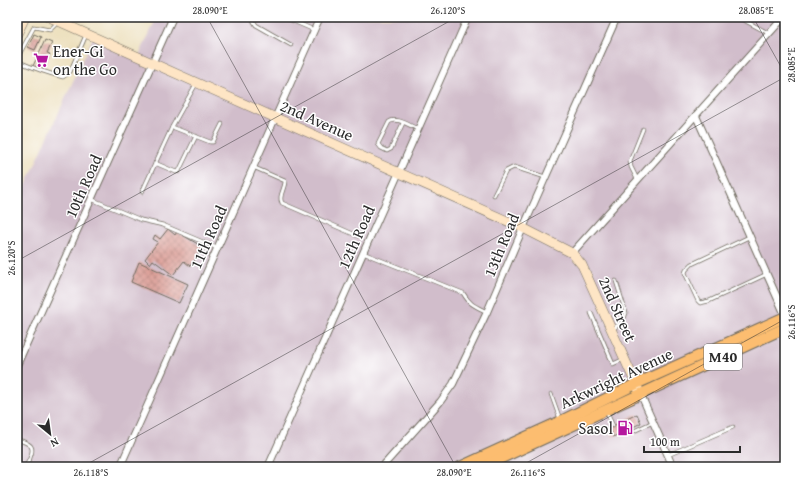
<svg xmlns="http://www.w3.org/2000/svg" width="802" height="484" font-family="'Gentium Book Plus',serif">
<defs>
<pattern id="building-cross-hatch" width="8" height="8" patternUnits="userSpaceOnUse"><rect width="8" height="8" fill="#dc9f97"/><path d="M0 0l8 8M0 8l8-8" fill="none" stroke="#b3827b"/></pattern>
</defs>
<rect width="100%" height="100%" fill="#fff"/>
<filter id="ink" filterUnits="userSpaceOnUse"><feTurbulence type="fractalNoise" baseFrequency=".025" numOctaves="2"/><feDisplacementMap in="SourceGraphic" scale="8" xChannelSelector="R" yChannelSelector="G"/><feConvolveMatrix kernelMatrix="1 2 1 2 8 2 1 2 1" color-interpolation-filters="sRGB"/></filter>
<filter id="wash" filterUnits="userSpaceOnUse"><feTurbulence type="fractalNoise" baseFrequency=".012" numOctaves="4" result="noise"/><feDisplacementMap in="SourceGraphic" scale="16" xChannelSelector="R" yChannelSelector="G"/><feGaussianBlur stdDeviation="0.9" result="paint"/><feColorMatrix in="noise" values="0 0 0 0 0 0 0 0 0 0 0 0 0 0 0 0 0 1.4 0 .05"/><feComposite in="paint" operator="in"/></filter>
<g filter="url(#wash)">
<rect width="100%" height="100%" fill="#ede0be"/>
<polygon fill="#d1bdcb" points="157,17 785,17 785,467 17,467 17,205 93,37 138,58"/>
<g id="blocks">
<g fill="url(#building-cross-hatch)">
<polygon points="34,34 41,37 35,50 28,47"/>
<polygon points="45,40 52,43 47,53 50,54 42,70 33,66"/>
<polygon points="168,229 175,235 177,232 203,247 198,253 199,255 190,266 184,261 173,275 153,260 150,264 145,259 158,242 153,239 155,235 160,239"/>
<polygon points="139,262 188,284 179,303 131,282"/>
<polygon points="637,414 641,423 613,437 609,428"/>
</g>
</g>
</g>
<g filter="url(#ink)">
<use href="#blocks" fill-opacity="0" stroke="#6f6a5e" stroke-width="1"/>
<g fill="none" stroke-linecap="round" stroke-linejoin="round">
<g stroke="#6f6a5e" stroke-width="4.5">
<g id="lane">
<polyline points="255,17 253,20 256,25 291,45"/>
<polyline points="284,17 314,30"/>
<polyline points="738,17 770,34"/>
<polyline points="17,54 20,53 34,27 50,30 57,23"/>
<path d="M17 61C33 68 46 73 63 77L70 72 86 35"/>
<path d="M403 123 391 149 387 151 381 148 378 144 389 122C396 116 410 126 418 129"/>
<polyline points="172,127 210,142 213,142 222,124"/>
<polyline points="155,163 176,172 179,171 196,136"/>
<path d="M253 167 285 181C285 189 278 196 282 203L358 236"/>
<polyline points="638,181 631,167 630,161 643,129"/>
<polyline points="142,192 173,125 196,84"/>
<polyline points="494,195 506,171 514,167 545,177"/>
<polyline points="91,199 141,220 163,225 217,248"/>
<polyline points="751,236 692,264 686,270 685,273 698,301 700,303 709,301 767,274"/>
<path d="M363 253 463 293C470 305 475 306 487 312"/>
<polyline points="591,313 613,364 624,359"/>
<polyline points="613,329 623,321 626,313 616,281"/>
<polyline points="551,394 560,419"/>
<polyline points="606,411 613,426"/>
<polyline points="623,432 632,432 653,422"/>
<path d="M17 439C28 444 36 444 30 458 29 461 27 464 25 467"/>
<polyline points="668,455 733,427"/>
</g>
</g>
<g stroke="#6f6a5e" stroke-width="8">
<g id="street">
<polyline points="696,116 785,315"/>
<polyline points="572,253 784,17"/>
<polyline points="17,365 173,17"/>
<polyline points="641,395 673,467"/>
<polyline points="120,467 320,17"/>
<polyline points="268,467 468,17"/>
<polyline points="382,467 440,402 453,384 487,312 523,228 617,17"/>
</g>
</g>
<g stroke="#6f6a5e" stroke-width="10">
<g id="secondary">
<polyline points="49,17 523,228 572,253 582,265 641,395"/>
<polyline points="17,34 25,17"/>
</g>
</g>
<g stroke="#6f6a5e" stroke-width="12">
<g id="primary">
<polyline points="460,467 561,421 636,384 785,317"/>
<polyline points="482,467 785,328"/>
</g>
</g>
<use href="#lane" stroke="#fff" stroke-width="3"/>
<use href="#street" stroke="#fff" stroke-width="6"/>
<use href="#secondary" stroke="#fee5c5" stroke-width="9"/>
<use href="#primary" stroke="#fcbd6f" stroke-width="10"/>
</g>
</g>
<path fill="none" stroke="#2b2b2b" stroke-width="1" stroke-opacity="0.45" d="M207 17 456 467M753 17 785 74M17 19 20 17M17 261 457 17M82 467 785 77M519 467 785 319"/>
<defs>
<g id="supermarket-bare" transform="scale(1.2)"><path d="M-6-5.5h2.5l.6 2H6L4.5 2H-2.5L-4.4-4H-6ZM-1.5 3.2a1.3 1.3 0 1 0 .1 0ZM3 3.2a1.3 1.3 0 1 0 .1 0Z" fill="#b5179e" stroke="#fff" stroke-width="2.5" paint-order="stroke"/></g>
<g id="fuel-bare" transform="scale(1.2)"><path d="M-5.5-6h7V0h2V4h1.3V-2.5L3-4.5l.8-.8L6-3V5H2.5V1h-1V6h-7ZM-4.2-4.7v3.2H.2V-4.7Z" fill="#b5179e" stroke="#fff" stroke-width="2.5" paint-order="stroke"/></g>
</defs>
<g fill-rule="evenodd">
<use href="#supermarket-bare" x="41" y="60"/>
<use href="#fuel-bare" x="625" y="428"/>
</g>
<g text-anchor="middle" stroke-width="3" stroke-linejoin="round" paint-order="stroke">
<rect fill="#fff" stroke="#6b6b6b" stroke-width="1" x="704" y="344" width="38" height="26" rx="3"/>
<g font-size="15" font-weight="bold" fill="#2b2b2b">
<text x="723" y="362">M40</text>
</g>
<g font-size="16" fill="#2b2b2b" stroke="#fff" text-anchor="start">
<text x="53" y="57">Ener-Gi<tspan x="53" dy="18">on the Go</tspan></text>
<text x="613" y="434" text-anchor="end">Sasol</text>
</g>
<g font-size="16" fill="#2b2b2b" stroke="#fff">
<text transform="translate(317 120) rotate(24)" y="6">2nd Avenue</text>
<text transform="translate(83 186) rotate(-66)" y="6">10th Road</text>
<text transform="translate(208 237) rotate(-66)" y="6">11th Road</text>
<text transform="translate(356 237) rotate(-66)" y="6">12th Road</text>
<text transform="translate(501 245) rotate(-67)" y="6">13th Road</text>
<text transform="translate(618 309) rotate(66)" y="6">2nd Street</text>
<text transform="translate(616 378) rotate(-25)" y="6">Arkwright Avenue</text>
</g>
</g>
<rect width="802" height="484" fill="none" stroke="#fff" stroke-width="44"/>
<g transform="translate(50 434) rotate(151)" stroke="#ffffff" stroke-width="3" paint-order="stroke">
<path d="M0-3L7 15L0 10L-7 15Z" fill="#2b2b2b"/>
<text y="-6" font-size="11" font-weight="bold" text-anchor="middle" fill="#2b2b2b">N</text>
</g>
<path d="M644 446v6h96v-6" fill="none" stroke="#2b2b2b" stroke-width="2"/>
<text x="650" y="446" font-size="12" fill="#2b2b2b" stroke="#ffffff" stroke-width="3" paint-order="stroke">100 m</text>
<rect x="22" y="22" width="758" height="440" fill="none" stroke="#2b2b2b" stroke-width="1.5"/>
<g font-size="10" text-anchor="middle" fill="#2b2b2b">
<text x="210" y="14">28.090°E</text>
<text x="448" y="14">26.120°S</text>
<text x="756" y="14">28.085°E</text>
<text transform="translate(791 65) rotate(-90)" y="4">28.085°E</text>
<text transform="translate(11 258) rotate(-90)" y="4">26.120°S</text>
<text transform="translate(791 322) rotate(-90)" y="4">26.116°S</text>
<text x="91" y="476">26.118°S</text>
<text x="454" y="476">28.090°E</text>
<text x="528" y="476">26.116°S</text>
</g>
</svg>
